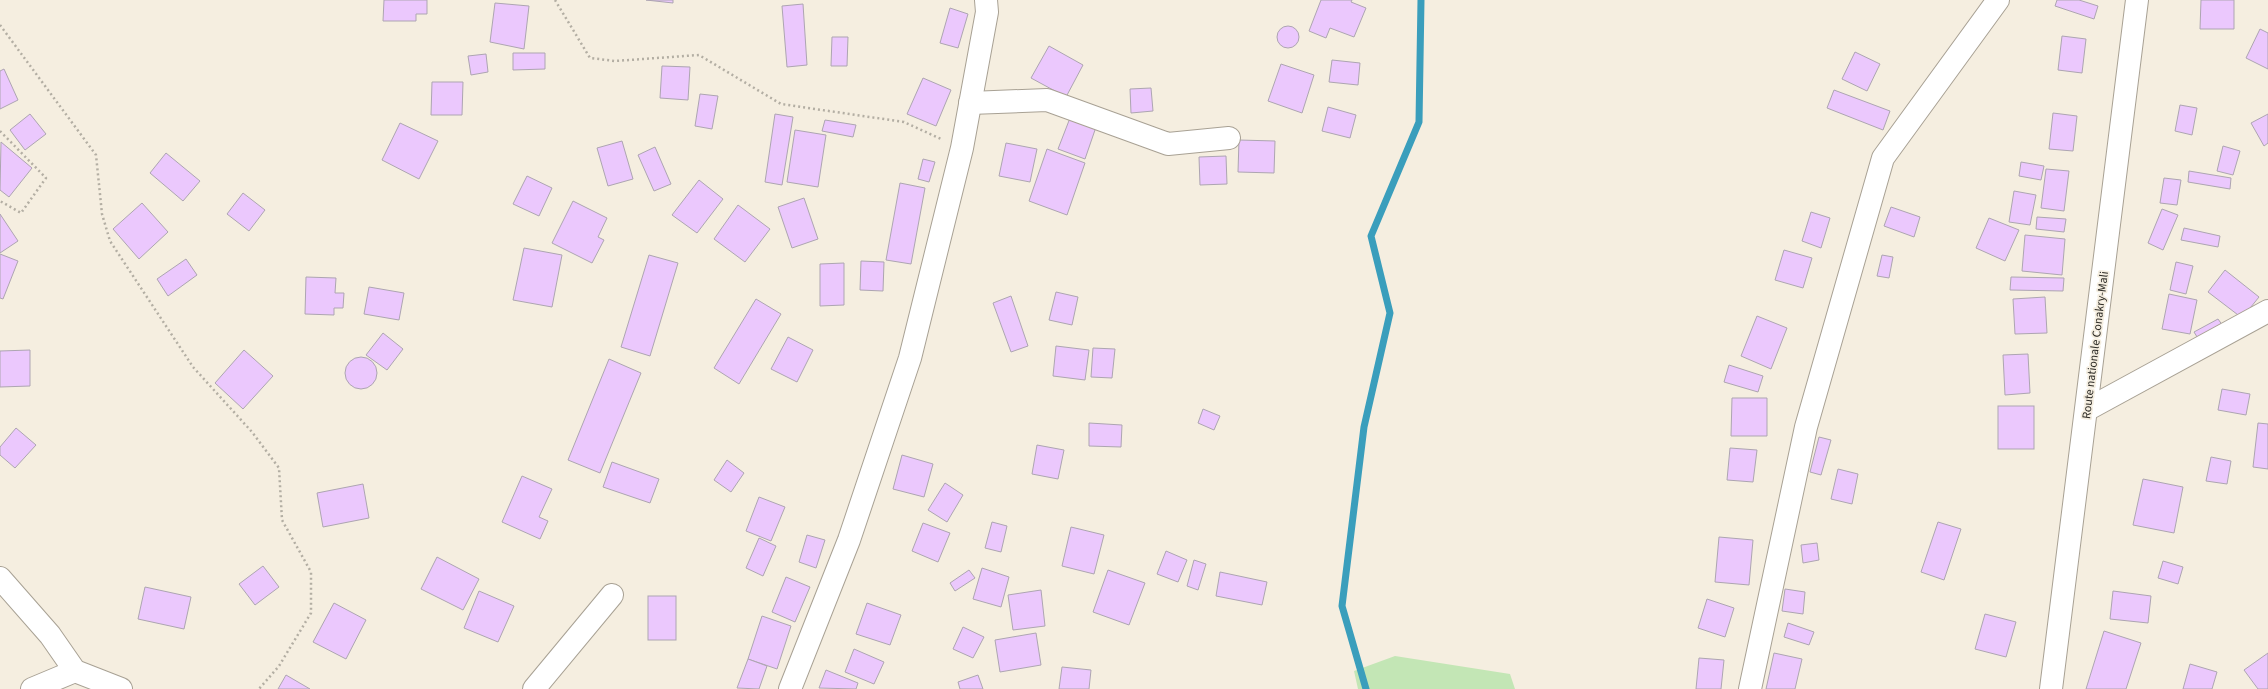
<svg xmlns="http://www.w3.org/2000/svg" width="2268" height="689" font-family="'Source Sans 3',sans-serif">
<rect width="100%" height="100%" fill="#f5eee0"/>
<polygon fill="#c3e6b5" points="1395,656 1510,674 1515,689 1358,689 1354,671"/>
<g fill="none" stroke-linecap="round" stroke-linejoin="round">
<polyline stroke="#3a9ebc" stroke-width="7" points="1366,689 1342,606 1364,427 1390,313 1371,236 1419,122 1421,0"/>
</g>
<g fill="#ebc8fd" stroke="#ada5b1">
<polygon points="384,0 427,0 427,14 416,14 416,21 383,21"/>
<polygon points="646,0 673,0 673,3"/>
<polygon points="1321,0 1352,0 1351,2 1366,8 1354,37 1330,28 1326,38 1309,31"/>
<polygon points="2057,0 2079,0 2098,6 2094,19 2055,6"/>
<polygon points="2201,0 2234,0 2234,29 2200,29"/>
<polygon points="495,3 529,6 524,49 490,42"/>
<polygon points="803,4 807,65 787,67 782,6"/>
<polygon points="950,8 968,14 958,48 940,43"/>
<circle cx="1288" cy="37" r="11"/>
<polygon points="2260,29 2268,33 2268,69 2246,58"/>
<polygon points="2062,36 2086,39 2082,73 2058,70"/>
<polygon points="832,37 848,37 847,66 831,66"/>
<polygon points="1049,46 1083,65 1066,97 1031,78"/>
<polygon points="1855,52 1880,64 1867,91 1842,79"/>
<polygon points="513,53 545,53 545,69 513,70"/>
<polygon points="486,54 488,72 471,75 468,56"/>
<polygon points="1332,60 1360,63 1358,85 1329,82"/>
<polygon points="1281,64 1314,75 1302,113 1268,101"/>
<polygon points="662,66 690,67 688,100 660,98"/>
<polygon points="4,69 18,100 0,109 0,71"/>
<polygon points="923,78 951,90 936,126 907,114"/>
<polygon points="432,82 463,82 462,115 431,115"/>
<polygon points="1151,88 1153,111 1131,113 1130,89"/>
<polygon points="1834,90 1890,111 1883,130 1827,108"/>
<polygon points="700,94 718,96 712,129 695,126"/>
<polygon points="2180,105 2197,108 2192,135 2175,131"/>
<polygon points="1328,107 1356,115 1350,138 1322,131"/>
<polygon points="2053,113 2077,116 2073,151 2049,149"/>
<polygon points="30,114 46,134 25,150 10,130"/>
<polygon points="775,114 793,117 782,185 765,182"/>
<polygon points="2268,114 2268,143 2264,146 2251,123"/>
<polygon points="1070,118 1096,127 1085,159 1058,149"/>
<polygon points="825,120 856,125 853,137 822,131"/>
<polygon points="400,123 438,141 419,179 382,160"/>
<polygon points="795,130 826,135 818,187 787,182"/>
<polygon points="1239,140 1275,141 1274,173 1238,172"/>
<polygon points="622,141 633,179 608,186 597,148"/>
<polygon points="1,142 32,168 9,197 0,190"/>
<polygon points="1006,143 1037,149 1030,182 999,176"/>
<polygon points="2223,146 2240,151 2233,175 2217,171"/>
<polygon points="655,147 671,184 654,191 638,155"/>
<polygon points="1047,149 1085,163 1067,215 1029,201"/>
<polygon points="166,153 200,181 183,201 150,173"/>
<polygon points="1226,156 1227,184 1200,185 1199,157"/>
<polygon points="923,159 935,162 929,182 918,179"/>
<polygon points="2021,162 2044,166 2041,180 2019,176"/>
<polygon points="2046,169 2069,171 2064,211 2041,208"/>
<polygon points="2189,171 2231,178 2230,189 2188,182"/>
<polygon points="527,176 552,188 539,216 513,204"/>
<polygon points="2164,178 2181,180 2177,205 2160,203"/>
<polygon points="699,180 723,199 697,233 672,215"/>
<polygon points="900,183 925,188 911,264 886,260"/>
<polygon points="2014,191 2036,195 2030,225 2009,222"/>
<polygon points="243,193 265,210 249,231 227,214"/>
<polygon points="804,198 818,239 792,248 778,207"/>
<polygon points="573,201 607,218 598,237 604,240 592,263 552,243"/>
<polygon points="142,203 168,232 139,259 113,229"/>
<polygon points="738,205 770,229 745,262 714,239"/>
<polygon points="1891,207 1920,217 1914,237 1884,226"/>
<polygon points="2162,209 2178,215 2163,250 2148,243"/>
<polygon points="1811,212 1830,218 1821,248 1802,241"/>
<polygon points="0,214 18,241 0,253"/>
<polygon points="2037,217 2066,219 2064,232 2036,229"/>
<polygon points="1989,218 2019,230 2005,261 1976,248"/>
<polygon points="2184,228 2220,236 2218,247 2181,240"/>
<polygon points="2025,235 2065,239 2062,275 2022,271"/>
<polygon points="524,248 562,255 552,307 513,300"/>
<polygon points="1784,250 1812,258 1803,288 1775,280"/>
<polygon points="0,254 18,261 3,299 0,298"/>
<polygon points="649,255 678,263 650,356 621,347"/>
<polygon points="1882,255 1893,257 1889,278 1877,276"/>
<polygon points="186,259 197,275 168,296 157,279"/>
<polygon points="861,261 884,262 883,291 860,290"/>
<polygon points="2176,262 2193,266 2186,294 2170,290"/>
<polygon points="844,263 844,305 820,306 820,264"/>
<polygon points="2225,270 2259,297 2242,318 2208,292"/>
<polygon points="306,277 336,278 335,293 344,293 343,308 334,308 334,315 305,314"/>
<polygon points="2011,277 2064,278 2063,291 2010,290"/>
<polygon points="369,287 404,293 399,320 364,314"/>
<polygon points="1056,292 1078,297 1072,325 1049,320"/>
<polygon points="2169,294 2197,300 2190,334 2162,329"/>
<polygon points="1011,296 1028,346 1011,352 993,303"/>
<polygon points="2045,297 2047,333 2015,334 2013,299"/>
<polygon points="756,299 781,314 739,384 714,368"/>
<polygon points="1757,316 1787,328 1771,369 1741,356"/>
<polygon points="2218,319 2223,326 2199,340 2194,332"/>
<polygon points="383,333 403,349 387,370 366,355"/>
<polygon points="788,337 813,350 797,382 771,369"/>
<polygon points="1056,346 1089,350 1085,380 1053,376"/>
<polygon points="1093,348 1115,349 1112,378 1091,377"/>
<polygon points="30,350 30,386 0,387 0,351"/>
<polygon points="244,350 273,376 243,409 215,383"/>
<polygon points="2028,354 2030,393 2005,395 2003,355"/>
<circle cx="361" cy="373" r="16"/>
<polygon points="609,359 641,373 600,473 568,460"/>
<polygon points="1729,365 1763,376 1758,392 1724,382"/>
<polygon points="2222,389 2250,394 2246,415 2218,410"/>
<polygon points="1732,398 1767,398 1767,436 1731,436"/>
<rect x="1998" y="406" width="36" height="43"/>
<polygon points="1203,409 1220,416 1214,430 1198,423"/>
<polygon points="1089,423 1122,425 1121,447 1089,446"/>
<polygon points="2258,423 2268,424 2268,469 2253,467"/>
<polygon points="16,428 36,445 15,468 0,455 0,447"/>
<polygon points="1819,437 1831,440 1821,475 1810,472"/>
<polygon points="1037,445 1064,450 1058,479 1032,474"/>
<polygon points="1730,448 1757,450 1753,482 1727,480"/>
<polygon points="902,455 933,464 924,497 893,489"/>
<polygon points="2211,457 2231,461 2227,484 2206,481"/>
<polygon points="727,460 744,473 731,492 714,480"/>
<polygon points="612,462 659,479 650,503 603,487"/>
<polygon points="1838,469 1858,474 1852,504 1831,499"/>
<polygon points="522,476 552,489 539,517 548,521 540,539 502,522"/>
<polygon points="2143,479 2183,487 2174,533 2133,525"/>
<polygon points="945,483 963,495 947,522 928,510"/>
<polygon points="363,484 369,518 323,527 317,493"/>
<polygon points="759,497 785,507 771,541 746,531"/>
<polygon points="992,522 1007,526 1001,552 985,548"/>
<polygon points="1938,522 1961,529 1944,580 1921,572"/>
<polygon points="923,523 950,533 938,562 912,551"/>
<polygon points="1071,527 1104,535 1094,574 1062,566"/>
<polygon points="807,535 825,540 816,568 799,562"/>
<polygon points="1719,537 1753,540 1749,585 1715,582"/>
<polygon points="759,538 776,546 763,576 746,568"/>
<polygon points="1817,543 1819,560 1803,563 1801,545"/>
<polygon points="1166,551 1187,560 1178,582 1157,574"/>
<polygon points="437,557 479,579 463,610 421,589"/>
<polygon points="1194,560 1206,564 1198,590 1187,586"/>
<polygon points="2163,561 2183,567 2178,584 2158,578"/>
<polygon points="263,566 279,587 255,605 239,584"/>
<polygon points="982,568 1009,577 1001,607 973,599"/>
<polygon points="969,570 975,578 955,591 950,583"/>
<polygon points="1108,570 1145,583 1129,625 1093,612"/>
<polygon points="1220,572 1267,582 1262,605 1216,596"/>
<polygon points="786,577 810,587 795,622 772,612"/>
<polygon points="145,587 191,597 184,629 138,619"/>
<polygon points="1785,589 1805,592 1803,614 1782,611"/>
<polygon points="1041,590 1045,626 1013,630 1008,595"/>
<polygon points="479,591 514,606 498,642 464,628"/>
<polygon points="2113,591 2151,596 2148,623 2110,619"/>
<rect x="648" y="596" width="28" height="44"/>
<polygon points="1707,599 1734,608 1725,637 1698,628"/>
<polygon points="334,603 366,620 346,659 313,642"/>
<polygon points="867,603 901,615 890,645 856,634"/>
<polygon points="1985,614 2016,622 2006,657 1975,649"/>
<polygon points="762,616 791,626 777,669 748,659"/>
<polygon points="1788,623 1814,632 1809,645 1784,637"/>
<polygon points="963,627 984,637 973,658 953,649"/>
<polygon points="2104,631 2141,643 2126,689 2086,689"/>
<polygon points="1036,633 1041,665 1000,672 995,640"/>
<polygon points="854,649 884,662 874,684 845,672"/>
<polygon points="1774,653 1802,659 1795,689 1766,689"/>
<polygon points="2268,653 2268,689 2258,689 2244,670"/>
<polygon points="1699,658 1724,660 1721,689 1696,689"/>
<polygon points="748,659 767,666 759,689 737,688"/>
<polygon points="2190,664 2217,672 2212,689 2183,689"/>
<polygon points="1062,667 1091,670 1089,689 1059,689"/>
<polygon points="826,670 858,683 856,689 819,688"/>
<polygon points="286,675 310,689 278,689"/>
<polygon points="978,675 983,689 960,689 958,682"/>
</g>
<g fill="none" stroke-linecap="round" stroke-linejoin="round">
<g stroke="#a8a194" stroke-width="24">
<g id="minor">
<polyline points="970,103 1047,100 1168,144 1229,138"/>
<polyline points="2088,409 2268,311"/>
<polyline points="0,578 50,635 75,671 121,689"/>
<polyline points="32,689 75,671"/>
<polyline points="534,689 612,595"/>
<polyline points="790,689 849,540 910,358 962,148 987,12 986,0"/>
<polyline points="1750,689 1806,427 1883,158 1998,0"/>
</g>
</g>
<g stroke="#a8a194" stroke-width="24">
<polyline id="highway" points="2051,689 2137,0"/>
</g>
<g stroke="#b3aea3" stroke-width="2.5" stroke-dasharray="2 3" stroke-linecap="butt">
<polyline points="555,0 590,58 615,61 699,55 781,104 904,122 941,139"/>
<polyline points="0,25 96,155 102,214 110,241 193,367 252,432 279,468 282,520 311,572 311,613 279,666 259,689"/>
<polyline points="0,131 46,178 21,213 0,201"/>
</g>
<use href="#minor" stroke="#fff" stroke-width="22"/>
<use href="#highway" stroke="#fff" stroke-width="22"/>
</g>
<g text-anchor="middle" stroke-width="3.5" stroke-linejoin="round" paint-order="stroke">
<g font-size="12" fill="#2b2924" stroke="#f5eee0">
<text transform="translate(2095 345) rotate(-83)" y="4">Route nationale Conakry-Mali</text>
</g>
</g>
</svg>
